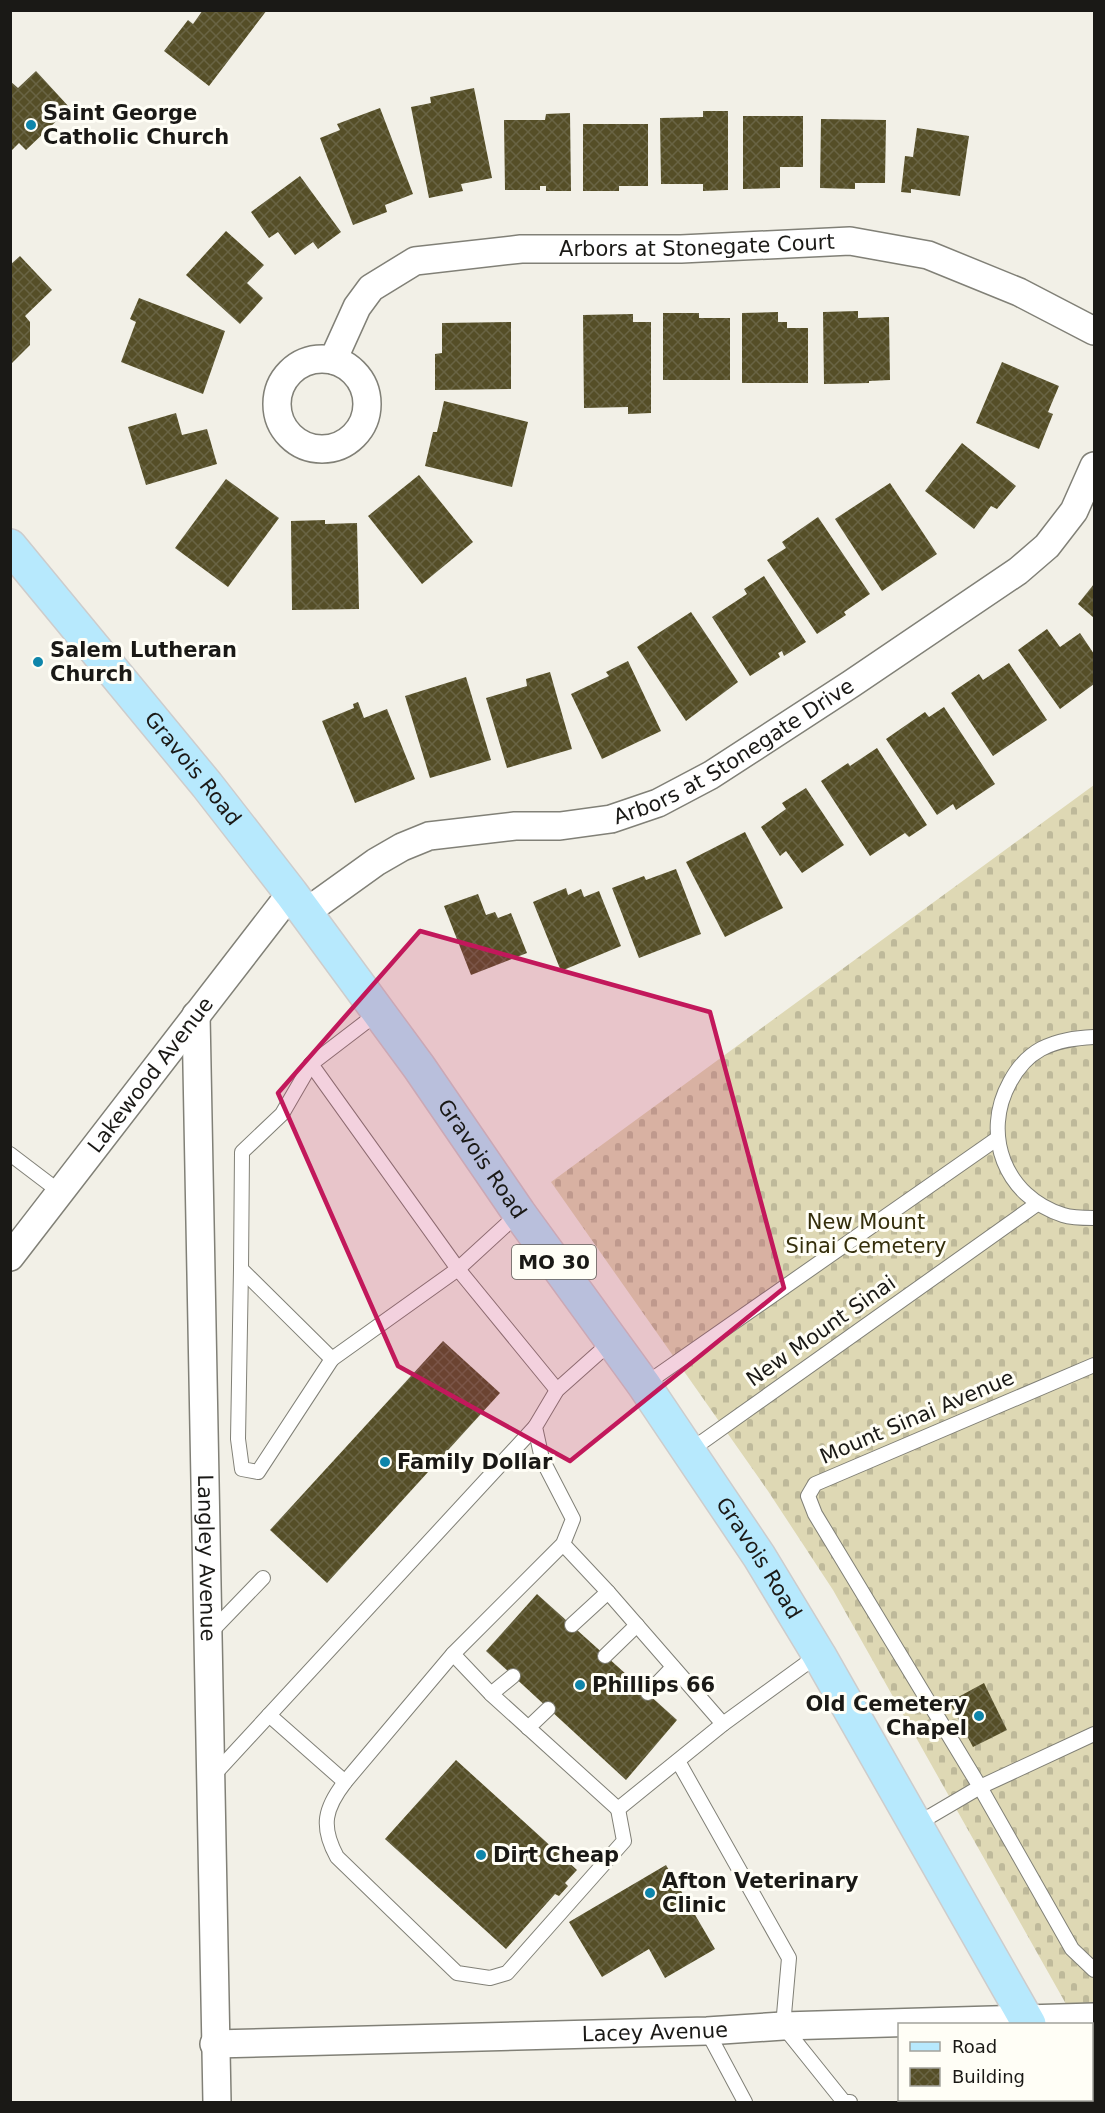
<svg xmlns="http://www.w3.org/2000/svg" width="1105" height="2113" font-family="'DejaVu Sans',sans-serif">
<defs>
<pattern id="cemetery-stones" width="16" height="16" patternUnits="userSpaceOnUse" patternTransform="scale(1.5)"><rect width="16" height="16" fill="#ded8b4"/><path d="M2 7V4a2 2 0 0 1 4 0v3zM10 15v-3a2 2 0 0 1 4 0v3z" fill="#beb99a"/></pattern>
<pattern id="building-cross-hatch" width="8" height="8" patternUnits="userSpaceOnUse" patternTransform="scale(1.5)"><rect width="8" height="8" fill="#554e27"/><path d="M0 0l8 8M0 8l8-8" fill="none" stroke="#696444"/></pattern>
</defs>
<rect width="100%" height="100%" fill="#f2f0e7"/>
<polygon fill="url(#cemetery-stones)" points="1094,785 1094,2004 1066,2004 833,1590 768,1491 551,1182"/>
<g fill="url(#building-cross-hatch)">
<polygon points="203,10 267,10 209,86 164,51 188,20 193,24"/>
<polygon points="36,71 70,108 26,150 19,143 10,152 10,81 18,88"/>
<polygon points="474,88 492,178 461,184 463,191 429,198 411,107 431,103 430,97"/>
<polygon points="380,108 413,194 385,205 387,212 353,225 320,138 340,130 337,124"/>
<polygon points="703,111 728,111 728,190 703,191 703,184 661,184 660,118 703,117"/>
<polygon points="570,113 571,191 546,191 546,186 540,186 540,190 505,190 504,120 545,120 546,114"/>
<polygon points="743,116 803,116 803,167 780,167 780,188 743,189"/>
<polygon points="821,119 886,120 885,183 855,183 855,189 820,188"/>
<polygon points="583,124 648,124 648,186 619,186 619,191 583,191"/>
<polygon points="917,128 969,136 960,196 911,189 911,193 901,192 905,156 913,157"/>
<polygon points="300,176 341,232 318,249 313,242 295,255 278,232 269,238 251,212"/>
<polygon points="226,231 264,265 247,283 263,298 240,324 186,275"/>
<polygon points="20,256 52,290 25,316 30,322 30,345 10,365 10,265"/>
<polygon points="139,298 225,331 203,394 121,362 136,322 130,319"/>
<polygon points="858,311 858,318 889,317 890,380 869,381 869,383 824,384 823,312"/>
<polygon points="778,312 778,322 787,322 787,328 808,328 808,383 742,383 742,313"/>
<polygon points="663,313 699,313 699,318 730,318 730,380 663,380"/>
<polygon points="633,314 633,322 651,322 651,413 628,414 628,407 584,408 583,315"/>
<polygon points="511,322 511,389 435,390 435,354 442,353 442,323"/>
<polygon points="1002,362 1059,386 1048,412 1053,414 1039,449 976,423"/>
<polygon points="444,401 528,422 512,487 425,466 433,432 437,432"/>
<polygon points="176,413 182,435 207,429 217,464 146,485 128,427"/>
<polygon points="962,443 1016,486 997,509 991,506 974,529 925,491"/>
<polygon points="419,475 473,542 422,584 368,516"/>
<polygon points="226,479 279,518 228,587 175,548"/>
<polygon points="890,483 937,554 882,591 835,519"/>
<polygon points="818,517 870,594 844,612 846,615 817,634 767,560 786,548 782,542"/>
<polygon points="325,520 325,524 357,523 359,609 292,610 291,521"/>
<polygon points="764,576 806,642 784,656 782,651 778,653 780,657 750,676 712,617 747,594 744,589"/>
<polygon points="1094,584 1094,618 1078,604"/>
<polygon points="691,612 738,682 686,721 637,647"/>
<polygon points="1047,629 1060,647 1080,633 1094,654 1094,684 1060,709 1018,650"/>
<polygon points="628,661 661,731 602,759 571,694 609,676 606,672"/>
<polygon points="1009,663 1047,720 993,756 951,693 979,674 983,680"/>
<polygon points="550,672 572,749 507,768 486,698 527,686 526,679"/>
<polygon points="466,677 491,760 430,778 405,696"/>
<polygon points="358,702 364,718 387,709 415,779 355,803 322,721 354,708 353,704"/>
<polygon points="944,707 995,784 956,810 953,804 937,815 886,739 925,712 929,717"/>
<polygon points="877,748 927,825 909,837 905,833 870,856 821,781 848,763 850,766"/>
<polygon points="806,788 844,845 802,873 786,851 780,856 761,827 786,809 782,803"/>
<polygon points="745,832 783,908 725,937 686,862"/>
<polygon points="676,869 701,934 639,958 612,888 644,876 646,880"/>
<polygon points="566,888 568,895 581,889 584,897 599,891 621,946 561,971 533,902"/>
<polygon points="478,894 486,915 495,912 498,918 511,913 527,953 471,975 444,906"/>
<polygon points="443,1341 500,1393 327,1583 270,1530"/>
<polygon points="537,1594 677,1720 626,1780 486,1651"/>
<polygon points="984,1683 1007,1730 973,1747 949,1702"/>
<polygon points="456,1760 577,1870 565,1883 568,1886 559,1896 555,1894 506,1949 385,1839"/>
<polygon points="666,1865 715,1949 665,1978 649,1949 602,1977 569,1922"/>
</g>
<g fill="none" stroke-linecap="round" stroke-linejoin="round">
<g stroke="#818077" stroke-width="16">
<g id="service">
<polyline points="379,1012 311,1064 282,1114 242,1152 241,1269 332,1359 458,1269 519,1213"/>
<path d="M1094 1037C1076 1038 1058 1040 1041 1049 1028 1056 1017 1069 1010 1082 981 1134 1005 1197 1063 1215 1072 1218 1084 1218 1094 1218"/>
<polyline points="311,1064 458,1269 557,1390"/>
<polyline points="10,1154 60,1192"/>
<polyline points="241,1269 238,1439 242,1469 258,1472 332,1359"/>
<polyline points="612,1341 557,1390 535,1427 542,1459 573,1519 563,1544 453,1654 491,1694 618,1809 723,1724 818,1655"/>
<polyline points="1094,1365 815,1484 808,1496 815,1514 980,1787 1072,1949 1094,1970"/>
<polyline points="644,1385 998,1138"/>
<polyline points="688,1452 1037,1204"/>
<polyline points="563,1544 608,1592 723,1724"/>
<polyline points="572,1625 608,1592"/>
<polyline points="208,1635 263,1578"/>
<path d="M453 1654 345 1782C325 1808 320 1826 337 1857L457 1973 490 1978 507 1973 624 1841 618 1809"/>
<polyline points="605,1656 637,1625"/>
<polyline points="648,1693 673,1667"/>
<polyline points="491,1694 513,1676"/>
<polyline points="269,1715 345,1782"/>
<polyline points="528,1728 548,1709"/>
<polyline points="678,1761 789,1958 783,2026 844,2102 850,2102"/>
<polyline points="211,1778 535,1427"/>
<polyline points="917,1824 980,1787 1094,1734"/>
<polyline points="707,2031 745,2102"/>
<polyline points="980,2102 988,2100"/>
</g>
</g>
<g stroke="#818077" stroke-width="30">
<g id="minor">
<circle cx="322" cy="404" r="45"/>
<path id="s1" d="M333 360 357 307 371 288 415 261 521 249H681L850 241 928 255 1019 292 1094 331"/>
<path id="s2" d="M305 913 376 862 402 847 429 836 515 826H560L611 819 658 803 711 775 851 684 1018 571 1047 546 1074 511 1094 466"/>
<path id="s3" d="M196 1015 217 2102"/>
<path id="s4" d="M10 1257 291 893"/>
<path id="s5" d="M214 2044 707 2031 783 2026 1094 2017"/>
</g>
</g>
<g stroke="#cdcccc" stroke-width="36">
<g id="primary">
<path id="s6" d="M10 546 207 785 291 893 419 1067 519 1213 644 1385 759 1556 819 1655 1029 2024"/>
<polyline points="1070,2100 1072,2102"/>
</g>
</g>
<use href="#service" stroke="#fff" stroke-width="14"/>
<use href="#minor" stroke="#fff" stroke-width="27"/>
<use href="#primary" stroke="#b7e9fd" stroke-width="33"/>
</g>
<path fill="#c2185b" fill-opacity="0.2" stroke="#c2185b" stroke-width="4.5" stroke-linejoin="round" d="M420 931 710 1012 784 1288 570 1461 398 1366 278 1093Z"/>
<g fill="#0e85aa" stroke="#fffef6" stroke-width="2">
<circle cx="31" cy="125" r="6"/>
<circle cx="38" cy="662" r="6"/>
<circle cx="385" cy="1462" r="6"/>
<circle cx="580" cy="1685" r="6"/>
<circle cx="979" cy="1716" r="6"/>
<circle cx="481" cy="1855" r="6"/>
<circle cx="650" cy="1893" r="6"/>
</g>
<g text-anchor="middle" stroke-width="6" stroke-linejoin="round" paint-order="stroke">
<rect fill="#fffef6" stroke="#5f5e59" stroke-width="1.5" x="512" y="1245" width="84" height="34" rx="4.5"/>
<g font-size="20" font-weight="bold" fill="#1a1916">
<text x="554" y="1269">MO 30</text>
</g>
<g font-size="21" font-weight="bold" fill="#1a1916" stroke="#fffef6" text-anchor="start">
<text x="43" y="120">Saint George<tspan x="43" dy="24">Catholic Church</tspan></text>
<text x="50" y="657">Salem Lutheran<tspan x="50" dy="24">Church</tspan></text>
<text x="397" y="1469">Family Dollar</text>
<text x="592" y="1692">Phillips 66</text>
<text x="967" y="1711" text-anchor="end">Old Cemetery<tspan x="967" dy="24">Chapel</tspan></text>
<text x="493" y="1862">Dirt Cheap</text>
<text x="662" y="1888">Afton Veterinary<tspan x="662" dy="24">Clinic</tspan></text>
</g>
<g font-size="21" fill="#1a1916" stroke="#fffef6">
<text dy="7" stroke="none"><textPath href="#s1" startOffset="416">Arbors at Stonegate Court</textPath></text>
<text dy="7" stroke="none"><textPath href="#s2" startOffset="470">Arbors at Stonegate Drive</textPath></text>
<text dy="7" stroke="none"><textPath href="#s6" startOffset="288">Gravois Road</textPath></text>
<text dy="7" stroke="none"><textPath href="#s4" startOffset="230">Lakewood Avenue</textPath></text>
<text dy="7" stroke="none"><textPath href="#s6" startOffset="774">Gravois Road</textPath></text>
<text transform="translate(821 1331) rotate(-35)" y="7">New Mount Sinai</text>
<text transform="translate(917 1417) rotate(-23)" y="7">Mount Sinai Avenue</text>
<text dy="7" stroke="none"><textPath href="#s6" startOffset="1260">Gravois Road</textPath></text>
<text dy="7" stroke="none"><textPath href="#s3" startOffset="543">Langley Avenue</textPath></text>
<text dy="7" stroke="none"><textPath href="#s5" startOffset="441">Lacey Avenue</textPath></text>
</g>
<g font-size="21" fill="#342e0b" stroke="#fffef6">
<text x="866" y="1229">New Mount<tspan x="866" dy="24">Sinai Cemetery</tspan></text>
</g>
</g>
<rect width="1105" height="2113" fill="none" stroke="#1a1916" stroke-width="24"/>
<rect x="898" y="2023" width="195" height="78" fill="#fffef6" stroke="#a3a29c" stroke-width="1.5"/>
<rect x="910" y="2042" width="30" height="9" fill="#b7e9fd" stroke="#a3a29c" stroke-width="1.5"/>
<text x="952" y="2053" font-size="18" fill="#1a1916">Road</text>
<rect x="910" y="2068" width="30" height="18" fill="url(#building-cross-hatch)" stroke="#a3a29c" stroke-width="1.5"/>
<text x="952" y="2083" font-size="18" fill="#1a1916">Building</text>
</svg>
